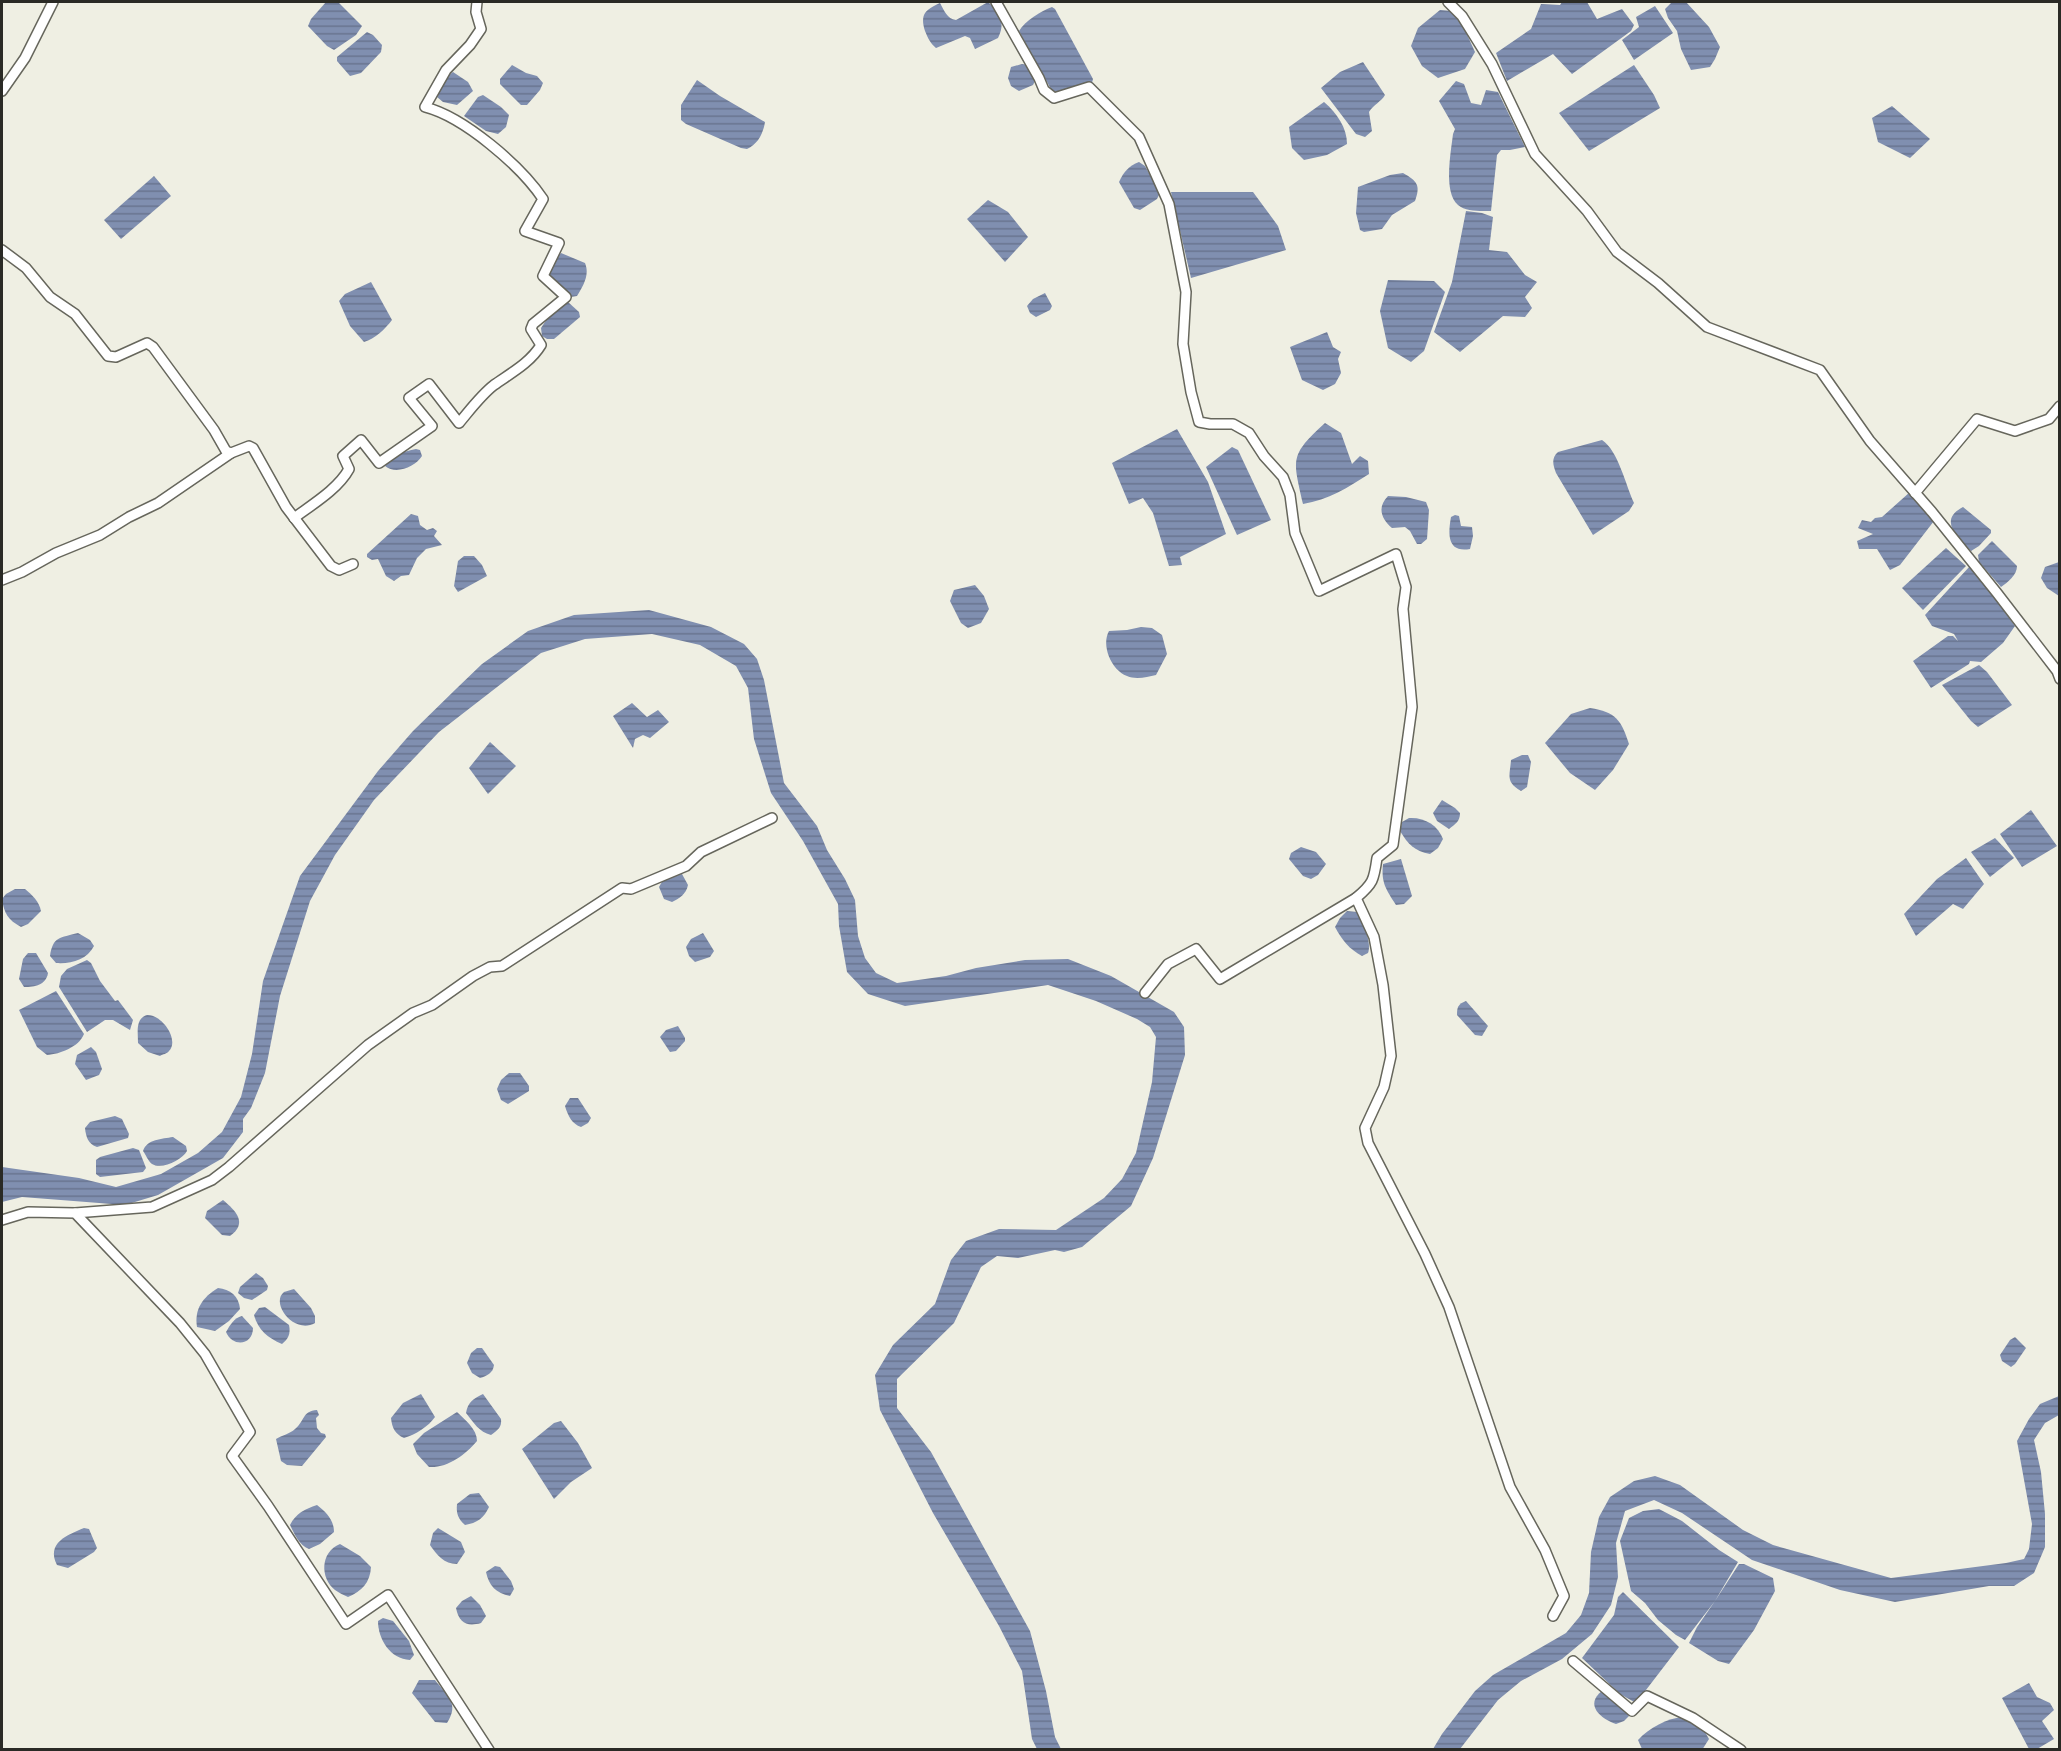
<svg xmlns="http://www.w3.org/2000/svg" width="2061" height="1751" font-family="'Source Serif 4',serif">
<defs>
<pattern id="water-rules" width="6" height="5" patternUnits="userSpaceOnUse" patternTransform="scale(1.5)"><rect width="6" height="5" fill="#808fb0"/><path d="M0 2.5h6" fill="none" stroke="#69758f"/></pattern>
</defs>
<rect width="100%" height="100%" fill="#efefe3"/>
<g fill="url(#water-rules)">
<polygon points="326,2 338,2 362,26 356,35 334,50 327,46 308,26 311,19"/>
<path d="M988 2C1000 12 1006 23 998 38L975 49 970 38 965 36 936 48C930 43 928 38 925 31 920 14 925 10 940 3 944 10 947 19 956 20Z"/>
<polygon points="1562,2 1587,2 1597,19 1622,9 1634,25 1631,31 1572,74 1553,54 1507,81 1496,53 1531,29 1541,4 1560,5"/>
<polygon points="1672,2 1686,2 1709,27 1720,47 1715,59 1710,67 1691,70 1681,49 1677,31 1668,18 1665,9"/>
<polygon points="1655,6 1673,33 1634,60 1622,40 1639,27 1636,17"/>
<path d="M1052 7 1055 9 1093 79 1092 83C1080 91 1066 93 1052 91L1019 31C1025 21 1041 11 1052 7Z"/>
<polygon points="1440,10 1452,11 1460,19 1475,52 1465,69 1438,78 1422,66 1411,46 1418,28"/>
<polygon points="367,32 373,35 382,45 381,52 361,73 350,76 337,61 337,57"/>
<path d="M1363 62 1385 95C1381 102 1374 104 1369 112L1372 131 1365 137 1356 134 1321 88 1340 72Z"/>
<polygon points="1022,64 1028,65 1036,79 1033,85 1019,91 1011,86 1008,78 1011,67"/>
<polygon points="512,65 526,73 537,76 543,83 540,90 527,105 521,105 500,84 500,79"/>
<polygon points="1634,65 1654,95 1660,108 1589,151 1559,113"/>
<path d="M453 72 468 82 473 91 457 105 443 102 437 97C438 85 444 79 453 72Z"/>
<path d="M697 80 720 96 765 122C763 134 758 144 747 149L741 148 686 124 681 120V105Z"/>
<path d="M1456 81 1464 84 1471 103 1481 105 1486 90 1498 92 1525 147 1510 150H1501L1497 155 1491 211C1480 211 1466 212 1458 205 1443 192 1451 152 1453 134L1455 129 1439 101Z"/>
<polygon points="483,95 501,107 509,115 506,127 498,134 486,131 464,116 478,97"/>
<path d="M1324 102C1337 113 1347 128 1347 144L1327 155 1304 160 1292 148 1289 127Z"/>
<polygon points="1892,106 1930,139 1910,158 1878,142 1872,118"/>
<path d="M1139 162 1145 166 1160 193 1157 199 1140 210 1134 208 1119 182C1124 171 1129 166 1139 162Z"/>
<path d="M1403 173C1417 181 1421 185 1415 201L1392 215 1382 229 1364 232 1360 230 1356 213 1358 187 1390 175Z"/>
<polygon points="154,176 171,196 121,239 104,220"/>
<polygon points="1171,192 1253,192 1278,226 1286,250 1191,278"/>
<polygon points="988,200 1008,212 1028,237 1005,262 967,219"/>
<polygon points="1466,211 1482,213 1493,217 1489,250 1507,252 1525,275 1537,282 1525,297 1532,308 1525,317 1503,316 1460,352 1434,332 1452,282"/>
<path d="M561 253 585 263C590 275 583 286 577 296L571 297 565 294 547 275 554 261Z"/>
<polygon points="1388,280 1434,281 1445,292 1424,351 1411,362 1388,348 1380,311"/>
<path d="M371 282 392 320C385 329 375 339 364 342L350 326 339 301 345 294Z"/>
<polygon points="1045,293 1052,306 1050,310 1036,317 1030,313 1027,306 1033,299"/>
<path d="M568 302 579 312 580 317 554 339H547L542 336 541 328C548 317 555 307 568 302Z"/>
<polygon points="1327,332 1333,347 1341,352 1338,359 1341,373 1335,384 1323,390 1302,380 1290,347"/>
<path d="M1325 423 1341 433 1352 464 1360 456 1368 461 1369 474C1349 487 1328 500 1303 504 1293 458 1289 456 1325 423Z"/>
<polygon points="1177,429 1208,482 1226,534 1180,557 1182,565 1169,566 1153,513 1143,498 1129,504 1112,463"/>
<path d="M1602 440C1618 450 1626 486 1634 503L1629 511 1593 535 1556 473C1553 465 1551 458 1558 452Z"/>
<polygon points="1232,447 1238,450 1271,520 1237,535 1206,467"/>
<path d="M416 449 420 450 422 456C415 467 396 475 385 466 393 454 403 452 416 449Z"/>
<polygon points="1910,492 1934,521 1900,565 1890,570 1877,549 1859,549 1857,541 1873,534 1858,528 1862,520 1871,522 1875,518 1882,517"/>
<path d="M1388 496 1406 497 1426 502 1429 510 1427 539 1421 544H1417L1410 531 1405 527 1392 528C1381 519 1377 507 1388 496Z"/>
<path d="M1963 507 1991 530V533L1979 546 1971 551C1957 537 1938 520 1963 507Z"/>
<polygon points="411,514 418,516 420,525 427,530 433,528 437,531 434,536 442,545 426,549 417,558 409,575 401,576 394,581 386,576 378,559 372,560 367,557 367,554"/>
<path d="M1455 515 1459 516 1461 526 1472 527 1473 536 1470 549C1447 553 1448 534 1451 517Z"/>
<path d="M1992 541 2017 566C2017 575 2008 582 2001 587L1979 562 1978 555Z"/>
<polygon points="1946,548 1966,566 1923,610 1902,588"/>
<polygon points="464,556 474,556 482,565 487,576 458,592 454,586 458,561"/>
<polygon points="2059,562 2060,563 2059,596 2047,588 2041,578 2045,567"/>
<polygon points="1970,566 1992,591 2004,611 2015,626 2003,643 1981,662 1970,661 1969,664 1931,688 1913,661 1948,636 1953,636 1958,641 1954,634 1932,626 1925,615"/>
<polygon points="975,585 984,596 989,609 981,623 968,628 961,623 950,601 954,590"/>
<polygon points="649,610 711,627 744,644 757,659 764,680 784,783 817,826 827,850 845,879 855,900 858,936 865,958 876,973 897,983 946,976 976,968 1025,960 1068,959 1111,976 1174,1012 1184,1027 1185,1055 1153,1158 1131,1206 1082,1247 1064,1252 1055,1250 1018,1258 997,1256 981,1267 954,1323 897,1379 897,1408 931,1452 1030,1631 1046,1691 1055,1737 1061,1749 1037,1749 1032,1739 1022,1671 999,1626 933,1513 880,1410 875,1375 893,1345 935,1304 951,1260 966,1241 999,1229 1056,1230 1104,1198 1122,1179 1136,1153 1152,1082 1156,1037 1150,1027 1137,1019 1096,1001 1048,985 905,1006 868,994 847,972 839,926 838,904 803,841 771,793 754,739 748,688 736,666 700,645 652,634 585,639 541,653 439,732 374,800 335,855 310,901 280,996 265,1073 251,1108 243,1119 243,1132 223,1158 158,1195 125,1205 22,1197 2,1202 2,1167 79,1178 116,1187 161,1174 198,1153 222,1132 241,1097 252,1054 263,981 300,876 378,771 413,731 457,688 482,664 528,631 574,615"/>
<path d="M1141 627 1152 628 1162 635 1167 654 1156 675C1147 677 1136 680 1127 676 1111 670 1101 645 1109 631L1127 630Z"/>
<polygon points="1979,665 1987,672 2012,705 1978,727 1971,721 1942,685"/>
<polygon points="632,703 647,717 658,710 669,722 650,738 643,735 635,739 633,748 613,716"/>
<path d="M1590 708C1616 712 1621 720 1629 744L1613 770 1595 790 1570 773 1545 743 1571 714Z"/>
<polygon points="490,742 516,766 488,794 469,768"/>
<path d="M1522 755H1528L1531 762 1527 787 1521 791C1505 782 1510 775 1511 760Z"/>
<path d="M1442 800 1455 808 1460 813C1460 822 1455 824 1449 829L1437 821 1433 813Z"/>
<polygon points="2031,810 2057,846 2022,867 2000,834"/>
<path d="M1409 818C1424 817 1438 825 1443 839L1438 848 1430 854C1414 851 1408 844 1400 831L1402 822Z"/>
<polygon points="1995,838 2014,858 1990,877 1971,852"/>
<polygon points="1301,847 1316,852 1326,864 1318,875 1311,879 1303,876 1289,859 1291,853"/>
<polygon points="1966,858 1984,884 1963,909 1953,904 1916,936 1904,914 1937,879"/>
<path d="M1401 859 1412 896 1404 904 1396 905C1386 889 1381 883 1383 864Z"/>
<path d="M682 874 688 885C686 894 680 898 672 902L664 899 659 887 663 880Z"/>
<path d="M15 889H25C32 895 39 901 41 911L28 924 21 927C8 920 4 913 2 899L6 894Z"/>
<path d="M1347 911 1357 912C1363 921 1372 943 1368 953L1362 956C1349 949 1342 940 1335 927L1340 918Z"/>
<path d="M78 933 90 940 94 946C87 960 71 964 56 963L50 956C53 936 60 938 78 933Z"/>
<polygon points="703,933 714,951 710,957 695,962 689,956 686,947 691,939"/>
<path d="M28 953H36L48 973C46 985 35 987 24 987L19 979 23 959Z"/>
<polygon points="87,960 91,963 100,981 115,1001 118,1000 133,1020 130,1030 113,1020 105,1020 87,1032 59,987 61,976 67,969"/>
<path d="M56 991 84 1034C79 1047 60 1054 47 1055L37 1047 19 1010Z"/>
<path d="M1466 1001 1488 1026 1482 1036 1475 1035 1457 1015C1457 1007 1458 1004 1466 1001Z"/>
<path d="M147 1015C161 1014 180 1039 169 1051 167 1054 163 1054 160 1056L148 1052 138 1043C138 1032 135 1019 147 1015Z"/>
<polygon points="678,1026 685,1038 685,1041 676,1051 670,1052 660,1037 666,1030"/>
<polygon points="91,1047 96,1052 102,1069 99,1075 86,1080 75,1064 77,1055"/>
<polygon points="509,1073 520,1073 529,1086 529,1091 508,1104 501,1100 497,1089 501,1080"/>
<path d="M570 1098H578L591 1118 588 1123 581 1127C572 1124 568 1116 565 1106Z"/>
<path d="M115 1116 122 1119 129 1134 128 1138 97 1147C88 1144 86 1137 85 1128L90 1122Z"/>
<path d="M173 1137 186 1146 187 1151C182 1160 162 1170 152 1164 148 1161 146 1155 143 1151 147 1139 162 1139 173 1137Z"/>
<polygon points="133,1148 139,1150 146,1168 143,1172 100,1177 96,1174 96,1160 100,1157"/>
<path d="M223 1200C236 1211 248 1223 230 1236L222 1235 205 1218 207 1211Z"/>
<polygon points="256,1273 263,1278 268,1286 267,1290 252,1300 244,1298 238,1293 240,1287"/>
<path d="M218 1288C230 1289 239 1296 240 1309L229 1321 215 1331 197 1327C194 1309 203 1297 218 1288Z"/>
<path d="M294 1289 311 1308 315 1316V1323C294 1335 270 1303 284 1292 285 1292 293 1289 294 1289Z"/>
<path d="M265 1307 289 1325C291 1334 288 1339 282 1344 268 1338 258 1330 254 1315L259 1308Z"/>
<path d="M242 1316 253 1328C253 1345 233 1348 226 1332 230 1325 234 1318 242 1316Z"/>
<polygon points="2015,1337 2026,1348 2015,1364 2011,1367 2002,1361 2000,1355 2010,1340"/>
<path d="M477 1348H482L494 1365C493 1373 487 1376 480 1378L472 1373 467 1363 471 1353Z"/>
<path d="M421 1394 435 1417C429 1426 415 1435 404 1438 395 1434 392 1428 391 1418L403 1403Z"/>
<path d="M483 1394 501 1419C502 1427 498 1430 491 1435 479 1432 474 1423 466 1413 468 1402 473 1399 483 1394Z"/>
<polygon points="2059,1396 2059,1415 2045,1423 2034,1440 2041,1472 2045,1514 2045,1547 2034,1573 2014,1586 1989,1586 1895,1602 1840,1590 1752,1560 1682,1513 1654,1500 1625,1511 1616,1543 1618,1577 1611,1605 1592,1634 1562,1659 1521,1681 1498,1700 1460,1749 1433,1749 1442,1734 1475,1691 1493,1675 1566,1633 1581,1615 1589,1593 1591,1552 1599,1517 1610,1497 1634,1481 1655,1476 1680,1485 1743,1530 1773,1545 1891,1578 2006,1563 2024,1559 2029,1549 2032,1524 2017,1441 2029,1419 2040,1404"/>
<path d="M317 1410 319 1415 316 1418 317 1428 321 1433 325 1434 326 1437 302 1466 287 1465 281 1461 276 1439C282 1435 290 1434 295 1429 305 1421 302 1411 317 1410Z"/>
<path d="M457 1412C465 1420 477 1429 477 1441 465 1455 448 1468 429 1467L417 1454 413 1444 424 1433Z"/>
<polygon points="561,1421 578,1443 592,1468 571,1482 554,1499 522,1449 554,1423"/>
<path d="M479 1493 489 1507C484 1518 477 1523 465 1525 458 1519 456 1513 457 1504L470 1494Z"/>
<path d="M317 1505C326 1512 334 1520 334 1532L320 1544 309 1549C299 1545 295 1535 290 1525 296 1513 305 1509 317 1505Z"/>
<polygon points="1659,1509 1682,1521 1719,1550 1738,1562 1715,1601 1739,1564 1744,1564 1773,1578 1775,1591 1754,1630 1729,1664 1718,1661 1689,1643 1697,1627 1715,1601 1685,1640 1676,1635 1658,1620 1645,1603 1631,1591 1620,1541 1629,1518 1643,1511"/>
<path d="M84 1528 89 1529 97 1548 94 1552 68 1568 57 1565C46 1543 67 1535 84 1528Z"/>
<path d="M438 1528 461 1542 465 1552 457 1564C444 1564 437 1555 430 1545L433 1533Z"/>
<path d="M340 1544 360 1556 371 1567C370 1583 362 1591 348 1597 344 1595 339 1593 335 1590 320 1578 320 1552 340 1544Z"/>
<path d="M495 1566 500 1567 511 1581 514 1589 510 1596C496 1593 489 1586 486 1572Z"/>
<polygon points="1623,1592 1679,1647 1636,1703 1620,1694 1582,1658 1614,1615 1618,1597"/>
<path d="M471 1596 480 1605 486 1616 481 1623C467 1627 459 1623 456 1608L462 1601Z"/>
<path d="M383 1618 393 1621 409 1641 414 1655 410 1660C390 1659 378 1639 378 1621Z"/>
<path d="M419 1680H435C447 1696 460 1703 447 1723L435 1722 412 1693Z"/>
<polygon points="2029,1683 2037,1697 2050,1703 2054,1710 2042,1721 2054,1739 2037,1749 2029,1749 2002,1698"/>
<path d="M1602 1691 1626 1709 1629 1716 1624 1721 1616 1724C1601 1719 1584 1705 1602 1691Z"/>
<path d="M1684 1717 1705 1732 1709 1739 1702 1750 1642 1749 1638 1740C1649 1728 1667 1718 1684 1717Z"/>
</g>
<g fill="none" stroke-linecap="round" stroke-linejoin="round">
<g stroke="#66665c" stroke-width="12">
<g id="street">
<path d="M996 2 1039 78 1044 90 1054 98 1089 87 1139 137 1169 204 1186 292 1183 344 1191 392 1199 422 1210 424H1233L1249 433 1264 456 1283 477 1290 495 1295 533 1319 591 1396 554 1406 587 1403 609 1412 707 1393 845 1377 858C1374 880 1373 884 1356 898L1374 937 1383 985 1391 1056 1384 1087 1365 1128 1368 1143 1425 1254 1449 1307 1510 1487 1545 1550 1564 1596 1553 1616"/>
<polyline points="1448,2 1462,16 1492,64 1535,154 1587,211 1617,252 1658,283 1707,327 1820,370 1870,441 1932,512 1997,593 2057,671 2060,679"/>
<polyline points="2,91 25,58 53,2"/>
<polyline points="2,250 26,268 50,297 75,314 108,356 116,357 147,343 153,347 214,430 226,451 231,453 249,446 253,448 286,507 331,566 339,570 353,564"/>
<polyline points="1915,493 1977,419 2015,431 2049,419 2060,406"/>
<path d="M294 518C313 504 338 489 349 469L343 456 361 440 379 463 432 426 409 398 429 384 459 423C470 410 481 395 494 385 511 373 530 363 541 345L531 329 533 324 566 297 543 276 559 243 525 231 543 199C521 166 464 117 425 107L446 70 470 45 481 29 476 12 477 2"/>
<polyline points="2,580 22,572 56,553 100,535 129,517 158,503 231,453"/>
<polyline points="1145,993 1168,964 1196,949 1220,979 1356,898"/>
<polyline points="75,1213 152,1207 212,1180 229,1167 368,1045 413,1013 432,1005 473,976 490,967 502,966 622,888 631,889 686,866 701,852 772,818"/>
<polyline points="2,1220 28,1212 75,1213 180,1323 205,1354 250,1432 232,1456 268,1506 346,1624 388,1595 489,1750"/>
<polyline points="1573,1661 1632,1711 1647,1696 1693,1718 1741,1750"/>
</g>
</g>
<use href="#street" stroke="#fff" stroke-width="9"/>
</g>
<rect width="2061" height="1751" fill="none" stroke="#2a2a25" stroke-width="6"/>
</svg>
